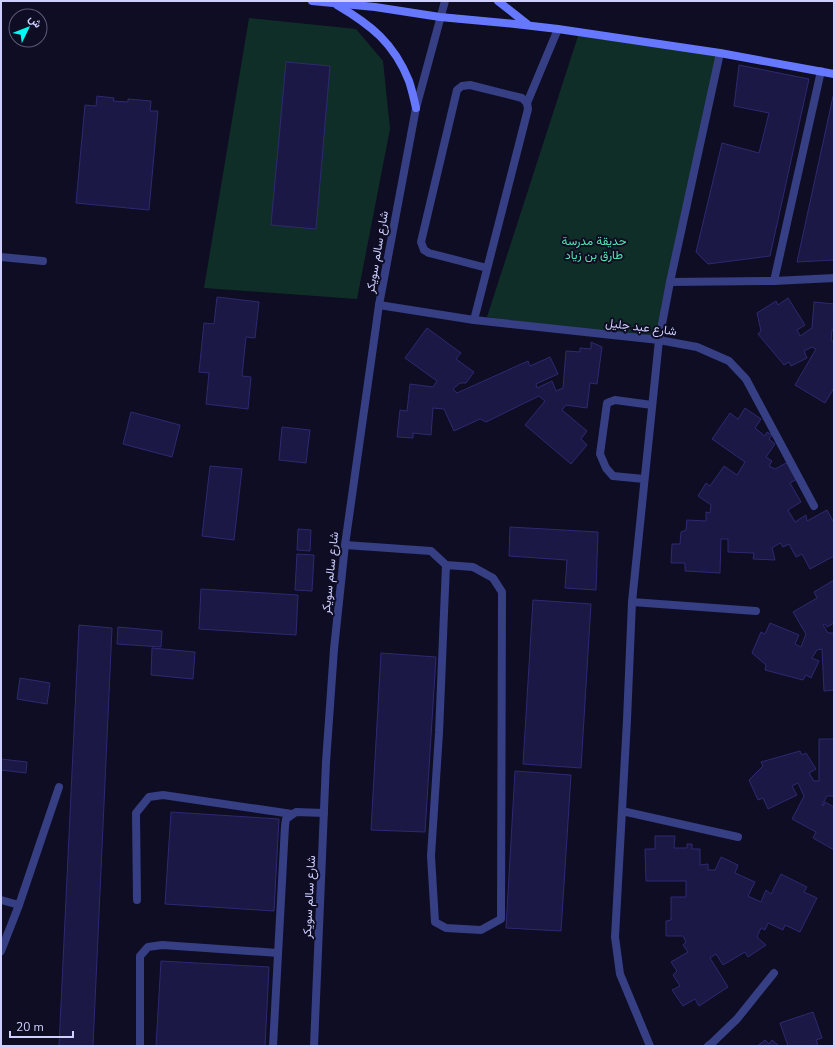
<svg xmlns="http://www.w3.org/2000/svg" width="835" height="1047" font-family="'Nunito Sans',Vazirmatn,sans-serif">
<rect width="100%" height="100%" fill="#0e0d23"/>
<g fill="#102e28">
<polygon points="249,18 356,29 383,61 390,129 357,299 204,288"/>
<polygon points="578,36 717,56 658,340 487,317"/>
</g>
<g fill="#1b1845" stroke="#2e2972">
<polygon points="286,62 330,66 316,229 271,225"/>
<polygon points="739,65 809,79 770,256 708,264 696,252 722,143 759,153 769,113 734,106"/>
<polygon points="834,92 834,260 797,262"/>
<polygon points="97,96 114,98 113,101 128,102 128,99 151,101 150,111 158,111 149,210 76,203 85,105 96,106"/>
<polygon points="217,297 259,302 255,338 246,337 242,376 251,377 248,409 206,404 209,373 199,372 204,323 214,324"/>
<polygon points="788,298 805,325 797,330 800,336 812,328 814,302 834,304 834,334 834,330 832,330 831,340 834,342 834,388 825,403 795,385 816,349 812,347 804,351 807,358 791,366 789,362 784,365 758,334 761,331 757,313 776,301 778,305"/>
<polygon points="427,328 461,353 456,359 474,372 466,383 460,383 453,389 457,393 528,361 530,366 550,357 558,374 536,384 537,388 552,381 556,391 563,388 566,351 580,352 580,348 591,349 591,342 602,347 597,384 590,383 587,408 566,405 562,410 587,431 581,439 587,445 571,464 525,425 545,401 539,396 486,422 480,419 454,431 444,409 433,408 431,435 413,433 413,438 397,437 400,410 407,411 410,384 433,387 437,381 405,358"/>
<polygon points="745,408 761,419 755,428 765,436 767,432 772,435 769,439 775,444 766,457 772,461 769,466 775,469 788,462 797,479 790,483 801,502 788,510 795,522 806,515 807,521 827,510 834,523 834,556 810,569 802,554 796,557 789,544 783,547 780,543 772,548 775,560 753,559 754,553 728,552 728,539 721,539 720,573 685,571 685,563 671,563 672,544 680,544 681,532 686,530 687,520 706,521 706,512 710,513 711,505 698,496 706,483 710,486 724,466 737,475 745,462 712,439 730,413 738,419"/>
<polygon points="131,412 180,425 172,457 123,444"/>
<polygon points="282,427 310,430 306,463 279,460"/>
<polygon points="210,466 242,469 234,540 202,536"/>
<polygon points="510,527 598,532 596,590 565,588 567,560 509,556"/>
<polygon points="298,529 311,530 310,551 297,550"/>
<polygon points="297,554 314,555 312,591 295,590"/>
<polygon points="834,580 834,623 827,627 825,624 823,625 828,633 834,633 834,690 824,691 822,649 817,650 812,658 819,661 811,678 806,675 803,680 765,670 766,665 752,653 761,632 765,634 770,623 799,635 795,644 801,647 806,634 793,612 817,598 814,592"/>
<polygon points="201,589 298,595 296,635 199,629"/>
<polygon points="533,600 591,604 581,768 523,764"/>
<polygon points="79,625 112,628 93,1046 59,1046"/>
<polygon points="118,627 162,631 161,647 117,644"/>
<polygon points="152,648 195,652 193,679 151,675"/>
<polygon points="381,653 436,657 425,832 371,830"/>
<polygon points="20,678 50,683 47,704 17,699"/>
<polygon points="819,739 834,739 834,796 827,796 822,805 823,806 825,802 834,807 834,850 813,838 816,832 792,819 804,796 798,783 792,786 797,795 768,809 763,798 758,800 749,780 763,766 761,762 800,751 802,755 806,753 816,769 809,773 814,781 819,781"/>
<polygon points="1,759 27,762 26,773 1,770"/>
<polygon points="515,771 571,775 561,931 506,928"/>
<polygon points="171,812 279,819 274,911 165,904"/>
<polygon points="655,836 675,836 674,848 687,848 687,844 692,844 692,849 700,849 700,865 708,864 708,870 715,870 721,857 738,865 735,873 755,882 748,896 761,902 766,890 771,894 781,874 807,887 804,892 817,898 800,932 785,925 783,930 768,923 765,930 761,928 757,937 766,945 748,957 745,952 723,965 716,954 710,958 728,987 699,1006 695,999 683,1006 672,990 680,986 673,975 677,971 671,962 688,952 683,945 686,942 683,936 666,936 666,921 671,920 671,897 686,897 686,881 646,881 645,849 655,849"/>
<polygon points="161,961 269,967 265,1046 156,1046"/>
<polygon points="813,1012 822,1038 816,1040 818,1046 788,1046 780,1023"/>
<polygon points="765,1040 769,1044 772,1040 779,1046 757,1046"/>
</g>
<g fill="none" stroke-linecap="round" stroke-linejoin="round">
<g stroke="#363e84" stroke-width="8">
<polyline points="527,103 558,29"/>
<polyline points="474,320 528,109 527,103 522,98 470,85 462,86 457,90 421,242 424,250 429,253 487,268"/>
<polyline points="644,479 613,476 606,468 600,454 607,403 615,400 652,405"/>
<polyline points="345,545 431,551 446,565 473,567 493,578 502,592 501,919 481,930 446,928 435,922 431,856 439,733 446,565"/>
<polyline points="1,900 19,905"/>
<polyline points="137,900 136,813 149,797 163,795 292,814"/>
<polyline points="1,951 19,905 59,787"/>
<polyline points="140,1046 140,956 148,947 162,945 278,953"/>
</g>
<g stroke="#363e84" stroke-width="8">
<polyline points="1,257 43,261"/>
<polyline points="774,281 821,71"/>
<polyline points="670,282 774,281 834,278"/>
<polyline points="379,305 474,320 659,340 697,347 729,361 746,379 814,506"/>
<polyline points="632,602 756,611"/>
<polyline points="622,811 738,837"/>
<polyline points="273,1046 285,826 286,819 296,812 324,813"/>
<polyline points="650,1046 620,974 615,937 627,720 632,602 659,340 670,282 720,53"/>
<polyline points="708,1046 712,1043 737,1019 774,973"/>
</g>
<polyline stroke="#363e84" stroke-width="8" points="314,1046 326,762 334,649 345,545 379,305 416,108 445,1"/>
<g stroke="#6678ff" stroke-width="8">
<polyline points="312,1 375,7 440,17 515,24 558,29 720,53 834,74"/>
<polyline points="498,1 527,24"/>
<path d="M337 5C371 25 394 43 409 81 412 90 414 99 416 108"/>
</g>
</g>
<g text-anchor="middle" stroke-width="4" stroke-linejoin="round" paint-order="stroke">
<g font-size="12" fill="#56e4ad" stroke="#0e0d23">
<text x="594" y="245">حديقة مدرسة<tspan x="594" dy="14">طارق بن زياد</tspan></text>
</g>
<g font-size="12" fill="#cfd0ff" stroke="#0e0d23">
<text transform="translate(377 252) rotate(-80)" y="4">شارع سالم سويكر</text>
<text transform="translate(641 327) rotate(7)" y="4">شارع عبد جليل</text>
<text transform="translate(330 573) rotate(-84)" y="4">شارع سالم سويكر</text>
<text transform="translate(309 897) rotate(-87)" y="4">شارع سالم سويكر</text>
</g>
</g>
<rect width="835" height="1047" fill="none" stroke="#cfd0ff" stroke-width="4"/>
<g transform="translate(28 28) rotate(47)"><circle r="19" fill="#0e0d23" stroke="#5b5b7b"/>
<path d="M0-3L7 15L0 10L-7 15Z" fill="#00faf1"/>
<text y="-6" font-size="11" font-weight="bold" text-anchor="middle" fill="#cfd0ff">ش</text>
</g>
<path d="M10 1031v6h63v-6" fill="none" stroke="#cfd0ff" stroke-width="2"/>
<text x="16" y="1031" font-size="12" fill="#cfd0ff" stroke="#0e0d23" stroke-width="3" paint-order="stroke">20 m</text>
</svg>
